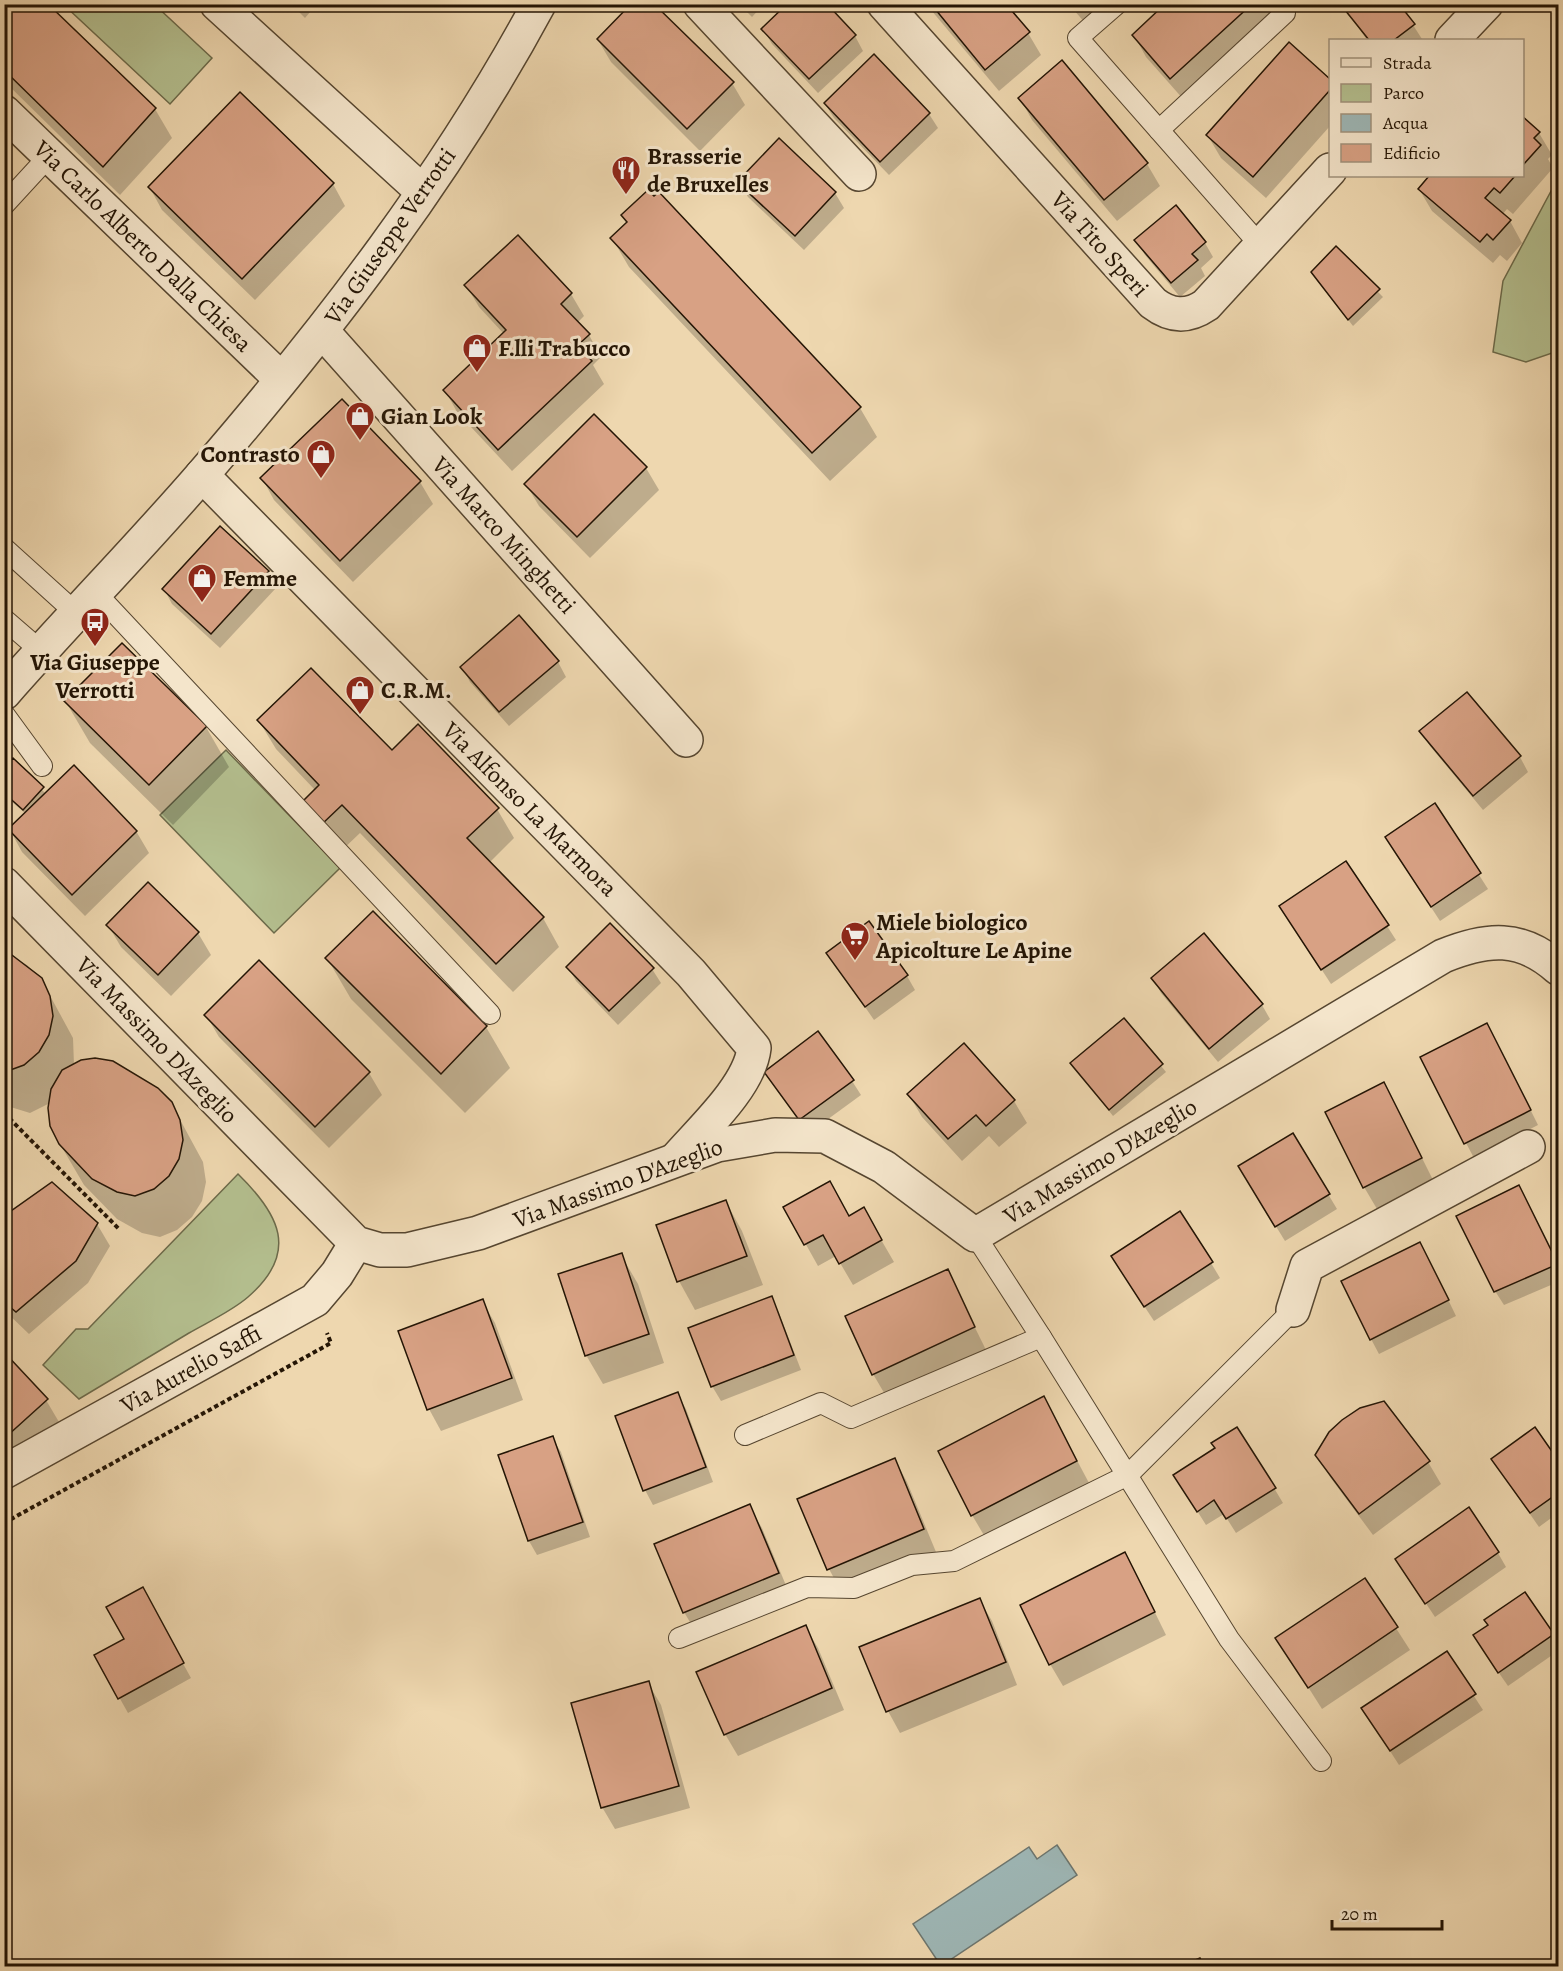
<svg xmlns="http://www.w3.org/2000/svg" width="1563" height="1971" font-family="Alegreya,serif">
<rect width="100%" height="100%" fill="#eed7af"/>
<filter id="stains"><feTurbulence type="fractalNoise" baseFrequency=".00333" numOctaves="4"/><feColorMatrix values="0 0 0 0 .2 0 0 0 0 .09 0 0 0 0 .02 0 0 0 .5 -.17"/></filter>
<radialGradient id="worn" r=".72"><stop offset=".6" stop-color="#630" stop-opacity="0"/><stop offset="1" stop-color="#630" stop-opacity=".3"/></radialGradient>
<g fill="#b4bf8f" stroke="#6c6a4a" stroke-width="1.5">
<polygon points="64,5 155,5 212,58 170,104"/>
<polygon points="1558,57 1558,145 1554,74"/>
<polygon points="1558,178 1558,351 1526,362 1493,352 1503,281"/>
<polygon points="226,750 340,868 274,933 160,815"/>
<path d="M238 1174C279 1214 300 1252 248 1297 232 1311 208 1322 189 1333 153 1355 116 1377 79 1399L43 1365 76 1329H88Z"/>
</g>
<polygon fill="#9eb7b6" stroke="#6d766f" stroke-width="1.5" points="1057,1845 1077,1875 941,1966 913,1924 1029,1847 1037,1859"/>
<g fill="#0003">
<polygon points="4,4 46,4 155,109 172,138 120,195 4,81"/>
<polygon points="291,4 317,4 305,18"/>
<polygon points="739,4 764,4 752,17"/>
<polygon points="926,4 1004,4 1028,33 1041,55 999,91"/>
<polygon points="1069,4 1118,4 1090,29"/>
<polygon points="1168,4 1277,4 1281,12 1184,100 1146,57 1134,35"/>
<polygon points="1346,10 1413,25 1422,39 1367,40"/>
<polygon points="763,29 855,36 863,51 818,93 772,44"/>
<polygon points="598,40 732,83 745,105 700,151 611,62"/>
<polygon points="1289,44 1330,81 1330,126 1266,198 1221,158 1208,136"/>
<polygon points="1020,98 1147,164 1160,186 1117,221 1032,120"/>
<polygon points="825,104 929,114 938,128 889,175 834,118"/>
<polygon points="1522,118 1539,133 1552,155 1548,159 1553,168 1513,214 1507,209 1502,215 1510,221 1522,243 1507,261 1500,255 1493,263 1432,211 1419,189 1430,176 1522,176"/>
<polygon points="779,140 835,193 844,208 804,250 748,197 739,182"/>
<polygon points="333,184 345,206 255,300 162,210 150,188"/>
<polygon points="623,216 860,408 877,437 830,481 629,267 612,238 627,224"/>
<polygon points="518,237 571,294 584,316 577,323 589,335 601,357 593,365 604,384 512,471 457,412 445,390 504,334 479,307 466,285"/>
<polygon points="1136,240 1205,243 1213,257 1201,268 1205,276 1180,297 1145,255"/>
<polygon points="1336,249 1383,297 1353,326 1317,279"/>
<polygon points="341,401 420,482 433,504 353,582 274,500 262,478"/>
<polygon points="646,468 659,490 590,558 539,506 526,484"/>
<polygon points="268,572 277,587 220,648 172,604 164,589"/>
<polygon points="558,662 566,677 509,726 470,682 462,667"/>
<polygon points="1467,694 1520,757 1528,772 1483,810 1430,746 1421,732"/>
<polygon points="66,702 206,727 229,767 173,825 90,743"/>
<polygon points="259,721 392,753 497,809 514,838 489,863 543,918 559,947 513,992 360,833 338,854 318,833 315,790 276,749"/>
<polygon points="13,760 46,794 136,831 149,853 85,916 22,852 10,830 26,814 4,795 4,769"/>
<polygon points="1435,806 1488,889 1440,921 1395,852"/>
<polygon points="148,884 198,933 211,955 171,996 121,947 108,925"/>
<polygon points="1290,921 1387,926 1396,940 1331,984"/>
<polygon points="4,952 27,965 41,979 73,1038 74,1065 171,1103 203,1162 206,1182 202,1201 192,1217 177,1230 160,1237 142,1233 117,1219 84,1185 60,1144 50,1103 30,1113 4,1105"/>
<polygon points="828,953 907,976 915,990 874,1020"/>
<polygon points="327,958 486,1027 510,1068 465,1113 351,999"/>
<polygon points="568,967 652,969 661,983 618,1025 576,981"/>
<polygon points="1153,978 1262,1005 1270,1019 1218,1062 1161,993"/>
<polygon points="206,1015 369,1073 382,1095 329,1148 219,1037"/>
<polygon points="1124,1020 1166,1072 1113,1116 1072,1064"/>
<polygon points="1495,1039 1538,1125 1474,1158 1466,1143"/>
<polygon points="766,1072 852,1081 861,1095 809,1133"/>
<polygon points="909,1095 1014,1101 1027,1123 999,1147 989,1136 962,1161 922,1117"/>
<polygon points="1396,1106 1433,1180 1377,1209 1364,1187"/>
<polygon points="1248,1181 1328,1194 1337,1209 1285,1241"/>
<polygon points="52,1183 97,1224 110,1246 88,1283 29,1334 4,1310 4,1218"/>
<polygon points="1527,1201 1558,1264 1558,1282 1504,1305 1495,1291"/>
<polygon points="726,1202 742,1231 763,1285 695,1310 679,1281"/>
<polygon points="785,1207 849,1217 876,1231 894,1262 853,1285 836,1256 818,1266"/>
<polygon points="621,1255 638,1284 664,1363 603,1384 586,1355"/>
<polygon points="1428,1258 1456,1316 1379,1354 1371,1339"/>
<polygon points="1211,1263 1220,1278 1154,1321 1121,1271"/>
<polygon points="947,1271 986,1350 886,1396 873,1374"/>
<polygon points="771,1298 779,1313 801,1370 721,1401 712,1386"/>
<polygon points="482,1301 495,1323 523,1400 441,1431 429,1409"/>
<polygon points="4,1354 46,1400 59,1422 21,1457 4,1439"/>
<polygon points="677,1394 686,1409 713,1482 653,1505 645,1490 617,1417"/>
<polygon points="1044,1398 1089,1483 985,1537 972,1515"/>
<polygon points="1535,1429 1558,1462 1558,1513 1539,1527 1502,1474"/>
<polygon points="552,1438 561,1452 590,1537 537,1555 529,1541"/>
<polygon points="1317,1455 1428,1462 1441,1484 1373,1535 1330,1477"/>
<polygon points="895,1460 907,1482 936,1552 841,1591 829,1569 799,1500"/>
<polygon points="1274,1488 1283,1503 1236,1533 1224,1514 1206,1525 1184,1490"/>
<polygon points="749,1506 762,1528 790,1595 697,1634 684,1612"/>
<polygon points="1498,1553 1506,1567 1435,1617 1397,1560"/>
<polygon points="1137,1576 1166,1635 1063,1686 1050,1664"/>
<polygon points="1365,1580 1410,1650 1322,1709 1277,1638"/>
<polygon points="979,1599 992,1621 1017,1685 900,1733 888,1711"/>
<polygon points="150,1604 191,1678 128,1713 96,1656 126,1639"/>
<polygon points="805,1626 818,1648 844,1710 738,1756 725,1734"/>
<polygon points="1553,1635 1558,1651 1508,1686 1483,1650"/>
<polygon points="1446,1653 1483,1710 1399,1765 1372,1723"/>
<polygon points="648,1683 661,1705 690,1808 615,1829 602,1807"/>
</g>
<g fill="#d8a184" stroke="#241505" stroke-width="1.5">
<polygon points="4,4 48,4 156,108 103,167 4,70"/>
<polygon points="631,4 654,4 734,82 687,129 597,39"/>
<polygon points="787,4 827,4 856,35 809,79 761,29"/>
<polygon points="931,4 1006,4 1030,32 985,70"/>
<polygon points="1165,4 1252,4 1170,79 1132,35"/>
<polygon points="1351,4 1399,4 1415,24 1394,40 1369,40 1345,10"/>
<polygon points="1289,42 1330,79 1330,90 1253,177 1206,135"/>
<polygon points="874,54 930,113 880,162 824,103"/>
<polygon points="1062,60 1148,163 1104,200 1018,98"/>
<polygon points="240,92 334,183 242,279 148,187"/>
<polygon points="1522,116 1540,132 1534,138 1541,145 1522,166"/>
<polygon points="779,138 836,192 795,236 737,182"/>
<polygon points="1429,176 1515,176 1500,193 1494,188 1485,198 1511,220 1493,240 1487,234 1480,242 1418,189"/>
<polygon points="648,190 654,196 659,192 861,407 812,453 610,238 627,222 621,215"/>
<polygon points="1176,205 1206,242 1192,254 1198,260 1171,283 1134,240"/>
<polygon points="518,235 572,293 561,304 590,334 578,345 592,361 498,450 443,390 506,330 464,285"/>
<polygon points="1336,246 1380,289 1348,320 1311,272"/>
<polygon points="342,399 421,481 340,561 260,478"/>
<polygon points="594,414 647,467 577,537 524,484"/>
<polygon points="220,526 269,571 211,634 162,589"/>
<polygon points="519,615 559,661 499,712 460,667"/>
<polygon points="122,643 207,726 149,785 64,701"/>
<polygon points="311,668 392,750 418,724 499,808 467,838 544,917 496,964 342,805 320,826 300,804 319,785 257,720"/>
<polygon points="1467,692 1521,756 1473,796 1419,731"/>
<polygon points="13,758 44,787 23,810 4,793 4,767"/>
<polygon points="74,765 137,831 72,895 8,829"/>
<polygon points="1435,803 1481,873 1431,907 1385,837"/>
<polygon points="1346,861 1389,925 1321,970 1279,906"/>
<polygon points="148,882 199,932 158,975 106,925"/>
<polygon points="373,911 487,1026 441,1074 325,958"/>
<polygon points="869,921 908,975 865,1007 826,953"/>
<polygon points="610,923 654,968 609,1011 566,967"/>
<polygon points="1204,933 1263,1004 1209,1049 1151,978"/>
<polygon points="4,949 42,978 50,996 53,1016 49,1035 39,1052 24,1065 5,1072"/>
<polygon points="259,960 370,1072 315,1127 204,1015"/>
<polygon points="1124,1018 1163,1064 1109,1110 1070,1063"/>
<polygon points="1487,1023 1531,1110 1464,1144 1420,1057"/>
<polygon points="818,1031 854,1080 799,1120 764,1072"/>
<polygon points="964,1043 1015,1100 986,1126 976,1115 948,1139 907,1094"/>
<polygon points="95,1058 113,1061 158,1088 172,1102 180,1120 183,1140 179,1159 169,1176 154,1189 135,1196 117,1192 92,1179 59,1144 50,1126 48,1108 51,1089 62,1070 81,1060"/>
<polygon points="1384,1082 1422,1158 1363,1188 1325,1112"/>
<polygon points="1293,1133 1330,1194 1275,1227 1238,1166"/>
<polygon points="830,1181 849,1216 864,1207 882,1240 839,1264 823,1235 804,1245 783,1207"/>
<polygon points="52,1182 98,1223 76,1261 16,1312 4,1302 4,1216"/>
<polygon points="1519,1185 1558,1264 1494,1292 1456,1216"/>
<polygon points="726,1200 747,1256 677,1282 656,1225"/>
<polygon points="1180,1211 1213,1262 1144,1307 1111,1256"/>
<polygon points="1420,1242 1449,1300 1370,1340 1341,1281"/>
<polygon points="622,1253 649,1334 585,1356 558,1274"/>
<polygon points="948,1269 975,1327 872,1375 845,1316"/>
<polygon points="772,1296 794,1355 711,1387 688,1328"/>
<polygon points="483,1299 512,1378 427,1410 398,1331"/>
<polygon points="4,1352 48,1399 7,1436 4,1433"/>
<polygon points="678,1392 706,1467 643,1491 615,1416"/>
<polygon points="1044,1396 1077,1461 971,1516 938,1451"/>
<polygon points="1384,1401 1430,1461 1359,1514 1315,1455 1329,1432 1342,1420 1360,1408"/>
<polygon points="1237,1427 1276,1488 1226,1519 1214,1500 1197,1512 1173,1475 1215,1448 1211,1443"/>
<polygon points="1535,1427 1558,1460 1558,1493 1530,1513 1491,1459"/>
<polygon points="553,1436 583,1522 528,1541 498,1455"/>
<polygon points="895,1458 924,1529 827,1570 797,1499"/>
<polygon points="750,1504 779,1573 683,1613 654,1544"/>
<polygon points="1469,1507 1499,1552 1425,1604 1395,1559"/>
<polygon points="1558,1544 1558,1559 1552,1549"/>
<polygon points="1125,1552 1155,1612 1049,1665 1020,1605"/>
<polygon points="1365,1578 1398,1627 1308,1688 1275,1638"/>
<polygon points="143,1587 184,1663 118,1699 94,1655 124,1639 106,1607"/>
<polygon points="1525,1592 1554,1634 1498,1673 1473,1635 1488,1625 1484,1620"/>
<polygon points="980,1598 1006,1662 886,1712 859,1647"/>
<polygon points="806,1625 832,1688 724,1735 696,1672"/>
<polygon points="1447,1651 1476,1694 1390,1751 1361,1708"/>
<polygon points="649,1681 679,1786 601,1808 571,1703"/>
<polygon points="1200,1958 1204,1966 1181,1966"/>
</g>
<g fill="none" stroke-linecap="round" stroke-linejoin="round">
<g stroke="#564630" stroke-width="22">
<g id="service">
<polyline points="1117,4 1078,38 1260,245"/>
<polyline points="1159,130 1285,13"/>
<polyline points="4,205 49,156"/>
<polyline points="4,548 77,614"/>
<polyline points="96,593 490,1014"/>
<polyline points="4,619 41,651"/>
<polyline points="4,714 42,766"/>
<polyline points="975,1235 1041,1337 1229,1639 1321,1761"/>
<polyline points="745,1435 821,1403 851,1418 1041,1337"/>
<polyline points="679,1638 807,1587 854,1588 912,1565 954,1561 1128,1475 1293,1310"/>
</g>
</g>
<g stroke="#564630" stroke-width="36">
<g id="minor">
<polyline points="217,4 423,192"/>
<polyline points="700,4 859,174"/>
<path d="M884 4 1153 303C1170 316 1187 318 1206 305L1330 170"/>
<polyline points="1452,40 1486,4"/>
<polyline points="4,112 281,379"/>
<polyline points="322,331 686,740"/>
<path d="M202 475 691 973 754 1048C750 1086 701 1130 676 1159"/>
<path d="M4 884 356 1243 380 1250H407L478 1233 717 1145 775 1135 825 1136 884 1167 975 1235 1443 956C1487 938 1521 935 1558 968"/>
<polyline points="1293,1310 1307,1266 1528,1147"/>
<polyline points="4,1472 315,1300 337,1274 356,1243"/>
</g>
</g>
<g stroke="#564630" stroke-width="36">
<path id="tertiary" d="M4 693C69 619 138 549 202 475 328 329 447 175 539 4"/>
</g>
<g stroke="#241505" stroke-width="4" stroke-dasharray="4.5 3" stroke-linecap="butt">
<polyline points="4,1113 120,1230"/>
<polyline points="4,1523 331,1343 327,1333"/>
</g>
<use href="#service" stroke="#f4e5cb" stroke-width="20"/>
<use href="#minor" stroke="#f4e5cb" stroke-width="33"/>
<use href="#tertiary" stroke="#f4e5cb" stroke-width="33"/>
</g>
<defs>
<g id="restaurant-pin" transform="scale(1.5)"><path d="M0 17L-7.5 6A9.5 9.5 0 1 1 7.5 6Z" fill="#8f2418" stroke="#f4e5cb"/><path d="M-5-6h1v4h1v-4h1v4h1v-4h1v5L-1.5 .5V6h-2V.5L-5-1ZM5-6V6H3V1.5H1.5Q1.5-4 5-6Z" fill="#fff"/></g>
<g id="shop-pin" transform="scale(1.5)"><path d="M0 17L-7.5 6A9.5 9.5 0 1 1 7.5 6Z" fill="#8f2418" stroke="#f4e5cb"/><path d="M-5-2.5h2.3a2.7 3.5 0 0 1 5.4 0H5L5.5 6h-11ZM-1.5-2.5h3a1.5 2.3 0 0 0-3 0Z" fill="#fff"/></g>
<g id="bus-pin" transform="scale(1.5)"><path d="M0 17L-7.5 6A9.5 9.5 0 1 1 7.5 6Z" fill="#8f2418" stroke="#f4e5cb"/><path d="M-5-6H5V4H4V6H2V4H-2V6H-4V4H-5ZM-3.5-4V0h7V-4ZM-3.5 1.2v1.5H-2V1.2ZM2 1.2v1.5H3.5V1.2Z" fill="#fff"/></g>
<g id="supermarket-pin" transform="scale(1.5)"><path d="M0 17L-7.5 6A9.5 9.5 0 1 1 7.5 6Z" fill="#8f2418" stroke="#f4e5cb"/><path d="M-6-5.5h2.5l.6 2H6L4.5 2H-2.5L-4.4-4H-6ZM-1.5 3.2a1.3 1.3 0 1 0 .1 0ZM3 3.2a1.3 1.3 0 1 0 .1 0Z" fill="#fff"/></g>
</defs>
<g fill-rule="evenodd">
<use href="#restaurant-pin" x="626" y="170"/>
<use href="#shop-pin" x="477" y="348"/>
<use href="#shop-pin" x="360" y="416"/>
<use href="#shop-pin" x="321" y="454"/>
<use href="#shop-pin" x="202" y="578"/>
<use href="#bus-pin" x="95" y="622"/>
<use href="#shop-pin" x="360" y="690"/>
<use href="#supermarket-pin" x="855" y="936"/>
</g>
<g text-anchor="middle" stroke-width="6" stroke-linejoin="round" paint-order="stroke">
<g font-size="24" font-weight="bold" fill="#241505" stroke="#f4e5cb" text-anchor="start">
<text x="647" y="164">Brasserie<tspan x="647" dy="28">de Bruxelles</tspan></text>
<text x="498" y="356">F.lli Trabucco</text>
<text x="381" y="424">Gian Look</text>
<text x="300" y="462" text-anchor="end">Contrasto</text>
<text x="223" y="586">Femme</text>
<text x="95" y="670" text-anchor="middle">Via Giuseppe<tspan x="95" dy="28">Verrotti</tspan></text>
<text x="381" y="698">C.R.M.</text>
<text x="876" y="930">Miele biologico<tspan x="876" dy="28">Apicolture Le Apine</tspan></text>
</g>
<g font-size="24" fill="#241505" stroke="#f4e5cb">
<text transform="translate(390 236) rotate(-55)" y="8">Via Giuseppe Verrotti</text>
<text transform="translate(1100 244) rotate(48)" y="8">Via Tito Speri</text>
<text transform="translate(143 246) rotate(44)" y="8">Via Carlo Alberto Dalla Chiesa</text>
<text transform="translate(504 535) rotate(48)" y="8">Via Marco Minghetti</text>
<text transform="translate(530 809) rotate(45)" y="8">Via Alfonso La Marmora</text>
<text transform="translate(157 1040) rotate(46)" y="8">Via Massimo D'Azeglio</text>
<text transform="translate(1100 1161) rotate(-31)" y="8">Via Massimo D'Azeglio</text>
<text transform="translate(618 1183) rotate(-20)" y="8">Via Massimo D'Azeglio</text>
<text transform="translate(191 1369) rotate(-29)" y="8">Via Aurelio Saffi</text>
</g>
</g>
<rect width="1563" height="1971" fill="none" stroke="#eed7af" stroke-width="24"/>
<rect x="6" y="6" width="1551" height="1959" fill="none" stroke="#241505" stroke-width="3"/>
<rect x="12" y="12" width="1539" height="1947" fill="none" stroke="#241505" stroke-width="1.5"/>
<rect x="1329" y="39" width="195" height="138" fill="#f4e5cb" stroke="#a1927c" stroke-width="1.5"/>
<rect x="1341" y="58" width="30" height="9" fill="#f4e5cb" stroke="#a1927c" stroke-width="1.5"/>
<text x="1383" y="69" font-size="18" fill="#241505">Strada</text>
<rect x="1341" y="84" width="30" height="18" fill="#b4bf8f" stroke="#a1927c" stroke-width="1.5"/>
<text x="1383" y="99" font-size="18" fill="#241505">Parco</text>
<rect x="1341" y="114" width="30" height="18" fill="#9eb7b6" stroke="#a1927c" stroke-width="1.5"/>
<text x="1383" y="129" font-size="18" fill="#241505">Acqua</text>
<rect x="1341" y="144" width="30" height="18" fill="#d8a184" stroke="#a1927c" stroke-width="1.5"/>
<text x="1383" y="159" font-size="18" fill="#241505">Edificio</text>
<path d="M1332 1920v9h110v-9" fill="none" stroke="#241505" stroke-width="3"/>
<text x="1341" y="1920" font-size="18" fill="#241505" stroke="#f4e5cb" stroke-width="4.5" paint-order="stroke">20 m</text>
<rect width="100%" height="100%" filter="url(#stains)"/>
<rect width="100%" height="100%" fill="url(#worn)"/>
</svg>
